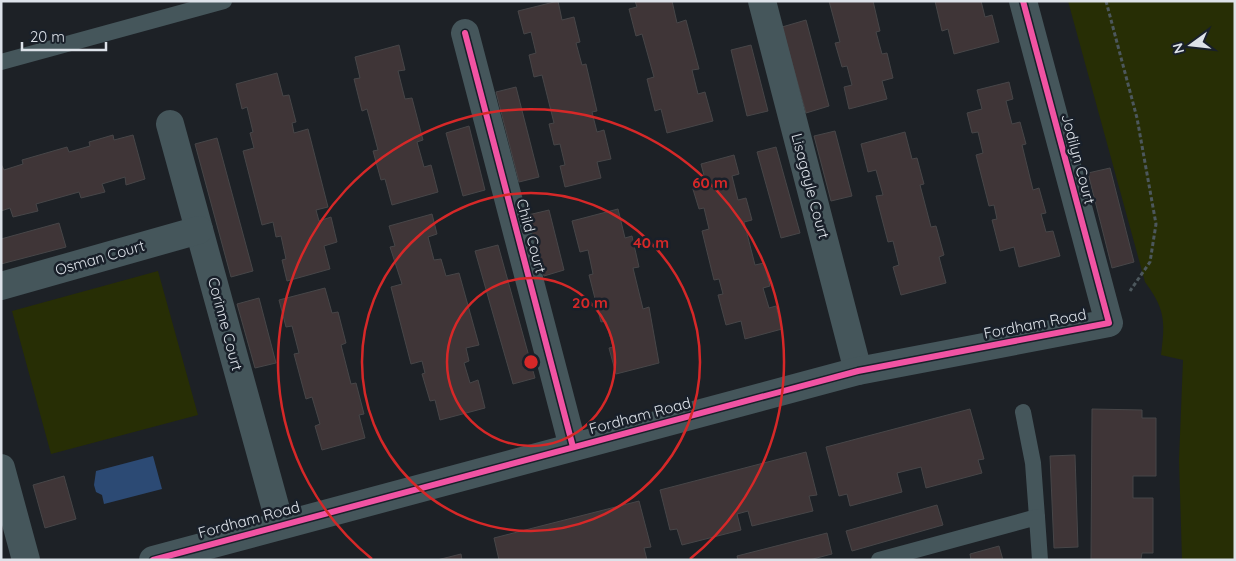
<svg xmlns="http://www.w3.org/2000/svg" width="1236" height="561" font-family="Quicksand,sans-serif">
<rect width="100%" height="100%" fill="#1d2126"/>
<g fill="#272e05">
<path d="M1068 1H1235V560H1182L1179 460 1183 360 1161 355C1165 322 1166 310 1145 282Z"/>
<polygon points="158,271 198,415 51,454 12,311"/>
</g>
<polygon fill="#2c4a74" points="153,456 162,489 104,504 102,495 96,492 94,485 96,471"/>
<g fill="#3f3537" stroke="#474648">
<polygon points="558,1 562,20 574,17 580,42 576,43 582,65 586,64 597,111 592,112 597,132 604,130 611,159 597,162 601,178 565,187 560,166 565,165 560,144 554,145 549,124 554,123 542,75 534,77 529,55 536,53 531,32 524,34 518,11"/>
<polygon points="635,1 672,1 677,23 686,20 699,69 692,70 698,94 705,92 713,121 667,133 661,109 655,111 647,79 654,77 642,34 636,36 629,9 637,7"/>
<polygon points="829,1 873,1 880,31 876,32 882,54 887,53 893,78 882,81 887,99 849,109 844,87 852,85 847,66 842,67 835,43 840,42"/>
<polygon points="935,1 981,1 985,17 992,15 999,42 954,54 948,29 942,31"/>
<polygon points="806,20 829,106 806,113 782,27"/>
<polygon points="399,45 405,70 398,71 405,99 412,98 423,140 417,142 424,167 431,165 438,192 392,205 385,179 381,180 373,151 378,150 367,109 362,111 354,79 360,78 355,57"/>
<polygon points="751,45 768,111 747,116 731,50"/>
<polygon points="277,73 283,96 289,95 296,122 292,123 294,133 308,129 328,207 316,210 319,221 331,217 337,242 324,246 330,269 287,281 282,260 286,259 281,236 276,237 273,222 262,225 243,151 254,148 250,133 253,132 247,107 242,109 236,84"/>
<polygon points="1009,82 1013,99 1006,101 1012,124 1020,122 1026,144 1022,145 1033,190 1039,188 1046,213 1041,214 1046,232 1053,231 1060,256 1019,267 1014,247 1000,251 992,220 997,219 994,205 989,206 976,155 983,153 978,132 972,133 967,113 982,109 977,90"/>
<polygon points="516,87 539,177 519,182 496,92"/>
<polygon points="469,126 485,190 463,196 446,133"/>
<polygon points="835,131 852,196 831,201 814,136"/>
<polygon points="905,132 912,159 917,158 924,184 920,185 931,227 936,226 944,255 939,257 946,283 901,295 893,267 899,265 893,241 888,242 876,196 883,195 876,170 868,172 861,144"/>
<polygon points="113,135 114,140 133,135 145,179 126,185 125,177 102,184 105,192 81,198 79,192 36,204 38,211 13,217 10,208 1,211 1,164 4,170 23,164 22,160 67,147 69,152 90,146 89,142"/>
<polygon points="217,138 253,271 231,277 195,144"/>
<polygon points="776,147 800,233 781,238 757,152"/>
<polygon points="734,155 739,174 732,176 738,200 746,198 752,220 744,222 755,265 764,263 770,286 763,288 769,308 776,306 782,329 745,339 741,321 726,325 718,295 723,294 719,279 714,280 702,231 709,229 704,208 699,209 692,186 706,183 701,164"/>
<polygon points="1110,168 1134,262 1112,268 1088,173"/>
<polygon points="618,209 625,238 632,236 639,267 633,268 643,309 649,307 659,363 616,374 609,348 613,347 606,321 601,322 589,275 593,274 588,250 580,252 572,221"/>
<polygon points="549,210 564,270 544,276 528,215"/>
<polygon points="432,214 437,234 428,237 434,260 441,259 446,276 459,273 479,345 466,348 469,361 464,363 470,383 478,380 485,408 440,420 435,400 430,401 422,374 425,373 422,361 411,364 391,287 402,284 390,247 395,246 389,226"/>
<polygon points="59,223 66,247 1,264 1,239"/>
<polygon points="498,245 535,378 513,384 475,251"/>
<polygon points="325,288 332,313 338,312 346,343 341,345 351,384 356,383 364,414 359,415 365,438 322,450 315,426 320,424 312,397 306,399 294,354 299,353 292,326 286,327 279,300"/>
<polygon points="259,298 276,363 255,368 237,304"/>
<polygon points="970,409 984,459 978,460 982,473 926,488 921,467 897,473 902,492 850,506 847,494 839,496 826,447"/>
<polygon points="1092,409 1142,410 1142,418 1156,418 1156,476 1133,476 1133,498 1153,498 1153,553 1142,553 1141,559 1091,559"/>
<polygon points="806,452 817,495 809,496 813,511 752,526 748,511 737,514 741,530 682,545 677,529 670,530 660,490"/>
<polygon points="1075,455 1078,547 1054,548 1050,456"/>
<polygon points="64,476 76,519 45,528 33,485"/>
<polygon points="639,501 651,547 644,548 647,560 499,560 494,538"/>
<polygon points="937,505 943,525 852,551 846,531"/>
<polygon points="827,533 832,554 809,560 738,560 737,556"/>
<polygon points="999,546 1003,560 971,560 970,554"/>
<polygon points="461,554 462,560 437,560"/>
</g>
<g fill="none" stroke-linecap="round" stroke-linejoin="round">
<polyline stroke="#4c575c" stroke-width="3" stroke-dasharray="4 2.5" stroke-linecap="butt" points="1106,1 1137,118 1156,224 1150,262 1130,291"/>
<g stroke="#45565b" stroke-width="16">
<polyline points="1,62 224,1"/>
<polyline points="1023,412 1033,463 1037,517"/>
<polyline points="879,560 1037,517 1040,560"/>
</g>
<g stroke="#45565b" stroke-width="28">
<polyline points="762,1 858,371"/>
<polyline points="465,33 573,447"/>
<polyline points="170,124 280,524"/>
<polyline points="1,286 199,230"/>
<polyline points="1,468 26,560"/>
<polyline points="153,560 858,371 1109,323 1023,1"/>
</g>
<g stroke="#19202a" stroke-width="9">
<g id="cycleway">
<polyline points="465,33 573,447"/>
<polyline points="153,560 858,371 1109,323 1023,1"/>
</g>
</g>
<use href="#cycleway" stroke="#f153a3" stroke-width="6"/>
</g>
<g fill="none" stroke="#d62828" stroke-width="2.5">
<circle cx="531" cy="362" r="84"/>
<circle cx="531" cy="362" r="169"/>
<path d="M372 559A253 253 0 1 1 690 559"/>
</g>
<g text-anchor="middle" stroke-width="5" stroke-linejoin="round" paint-order="stroke">
<g font-size="15" fill="#dde2e9" stroke="#19202a">
<text transform="translate(1078 159) rotate(75)" y="5">Jodilyn Court</text>
<text transform="translate(810 186) rotate(75)" y="5">Lisagayle Court</text>
<text transform="translate(531 236) rotate(75)" y="5">Child Court</text>
<text transform="translate(100 258) rotate(-16)" y="5">Osman Court</text>
<text transform="translate(225 324) rotate(75)" y="5">Corinne Court</text>
<text transform="translate(1035 324) rotate(-11)" y="5">Fordham Road</text>
<text transform="translate(640 416) rotate(-15)" y="5">Fordham Road</text>
<text transform="translate(249 520) rotate(-15)" y="5">Fordham Road</text>
</g>
</g>
<circle cx="531" cy="362" r="8" fill="#d62828" stroke="#19202a" stroke-width="2.5"/>
<g font-size="15" text-anchor="middle" font-weight="bold" fill="#d62828" stroke="#19202a" stroke-width="5" stroke-linejoin="round" paint-order="stroke">
<text x="710" y="188">60 m</text>
<text x="651" y="248">40 m</text>
<text x="590" y="308">20 m</text>
</g>
<rect width="1236" height="561" fill="none" stroke="#dde2e9" stroke-width="5"/>
<g transform="translate(1191 45) rotate(255)" stroke="#19202a" stroke-width="4" paint-order="stroke">
<path d="M0-4L9 19L0 12L-9 19Z" fill="#dde2e9"/>
<text y="-8" font-size="14" font-weight="bold" text-anchor="middle" fill="#dde2e9">N</text>
</g>
<path d="M22 42v8h84v-8" fill="none" stroke="#dde2e9" stroke-width="2.5"/>
<text x="30" y="42" font-size="15" fill="#dde2e9" stroke="#19202a" stroke-width="4" paint-order="stroke">20 m</text>
</svg>
